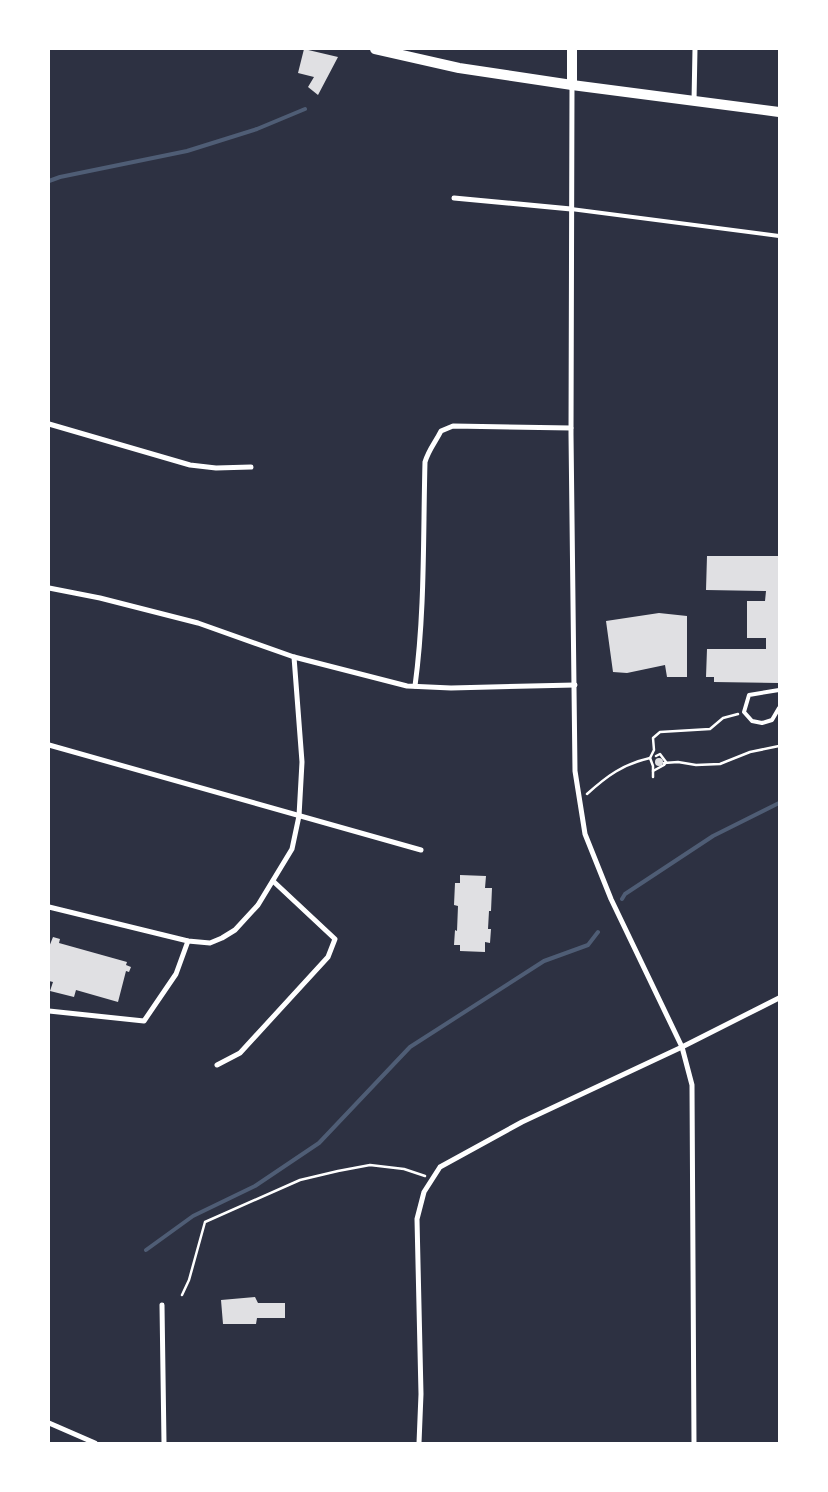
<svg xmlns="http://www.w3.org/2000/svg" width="828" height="1492" font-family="'Roboto Condensed',sans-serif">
<rect width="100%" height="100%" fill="#2d3142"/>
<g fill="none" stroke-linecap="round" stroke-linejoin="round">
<g stroke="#4f5d75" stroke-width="4">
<polyline points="49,181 60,177 187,151 257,129 305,109"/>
<polyline points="622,899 625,894 713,836 779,803"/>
<polyline points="146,1250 193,1216 255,1186 319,1143 410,1047 544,961 588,945 598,932"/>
</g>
</g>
<g fill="#e0e0e3">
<polygon points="304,49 338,57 318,95 308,87 314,77 298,73"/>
<polygon points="707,556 779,556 779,683 714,682 714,677 706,677 707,649 766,649 766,638 747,638 747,601 765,601 766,591 706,590"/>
<polygon points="659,613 687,616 687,677 667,677 665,665 627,673 613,672 606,621"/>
<circle cx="659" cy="762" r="4"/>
<polygon points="460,875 486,876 485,888 492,888 491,911 489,911 488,929 491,929 490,943 485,942 485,952 460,951 460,945 454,945 455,930 457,931 458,906 454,905 455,883 460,883"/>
<polygon points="53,937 60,939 59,943 127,962 126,965 131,967 129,972 126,971 118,1002 76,990 74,997 50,991 53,982 49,981 49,947"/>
<polygon points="255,1297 258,1303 285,1303 285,1318 257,1318 256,1324 223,1324 221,1300"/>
</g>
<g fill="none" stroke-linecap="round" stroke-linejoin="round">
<g stroke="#fff" stroke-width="2.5">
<polyline points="650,758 653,766 653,777"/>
<polyline points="664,763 678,762 696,765 720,764 750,752 779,746"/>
<polyline points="653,771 664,765 666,762 660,754 656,756"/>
<path d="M587 794C607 776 623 764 650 758L654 750 653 738 660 732 710 729 723 718 738 714"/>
<polyline points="182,1295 189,1280 205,1222 300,1180 338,1171 370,1165 404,1169 425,1176"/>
</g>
<g stroke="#fff" stroke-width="4">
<polyline points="571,209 779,236"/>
<polyline points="779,690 749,695 744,712 752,721 762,723 772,720 779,708"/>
</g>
<g stroke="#fff" stroke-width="5">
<polyline points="572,85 571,434 575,771 585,834 611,899 682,1047 692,1085 694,1443"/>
<polyline points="694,101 695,49"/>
<polyline points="454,198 571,209"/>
<polyline points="49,424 190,465 216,468 251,467"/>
<polyline points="49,588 100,598 198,623 294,657 407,686 451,688 575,685"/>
<path d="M415 686C425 612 423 537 425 462 429 449 435 443 441 431L453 426 571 428"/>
<polyline points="49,745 421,850"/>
<polyline points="49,907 188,941 210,943 222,938 235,930 258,905 292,849 299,816 302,762 294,657"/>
<polyline points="49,1011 144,1021 176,974 188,941"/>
<polyline points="217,1065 240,1053 328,957 335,939 273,881"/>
<polyline points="162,1305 164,1443"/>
<polyline points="49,1423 95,1443"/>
<polyline points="419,1443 421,1394 417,1219 424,1192 440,1167 522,1122 682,1047 779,998"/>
</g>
<g stroke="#fff" stroke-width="10">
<polyline points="375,49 459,68 572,85 779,112"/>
<polyline points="572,49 572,85"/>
</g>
</g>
<rect width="828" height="1492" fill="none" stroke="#ffffff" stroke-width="100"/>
</svg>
